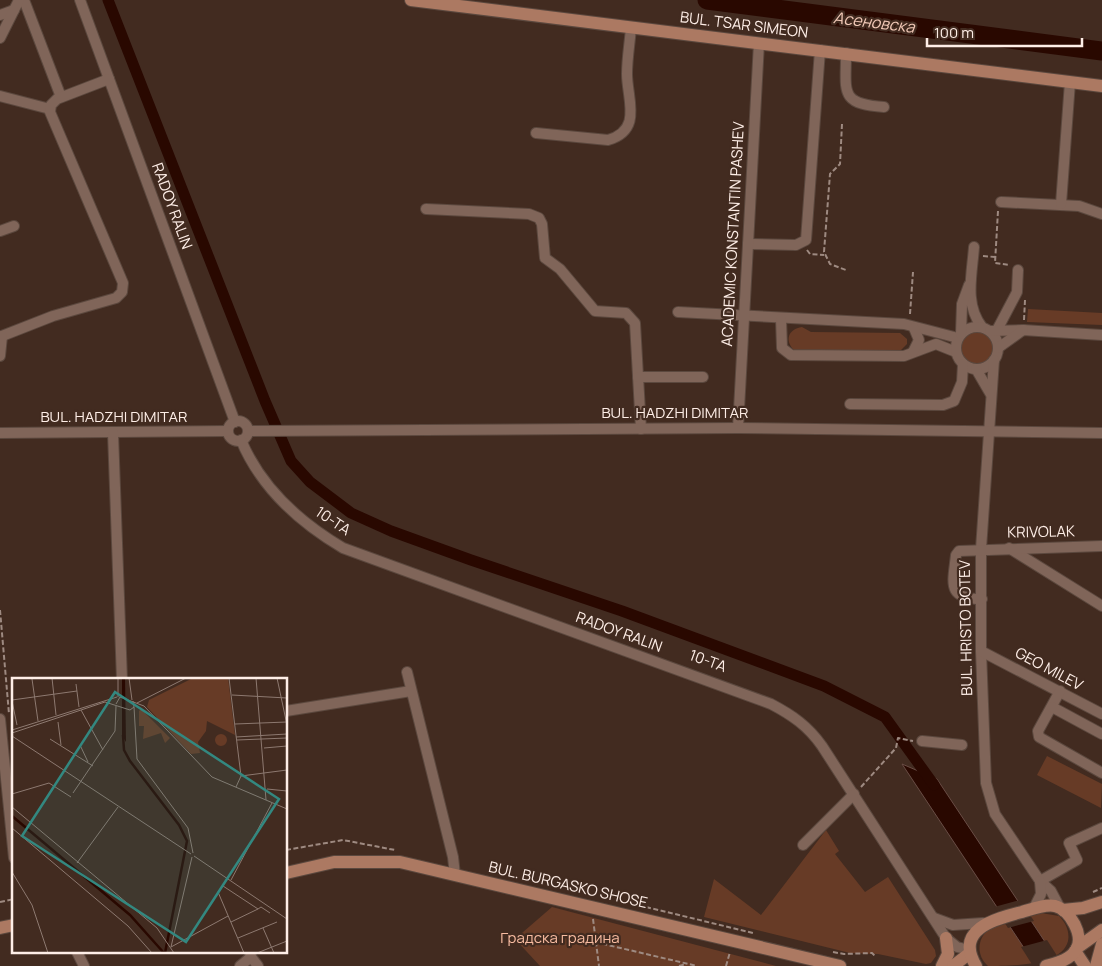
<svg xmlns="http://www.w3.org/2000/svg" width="1102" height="966" font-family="Manrope,sans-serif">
<rect width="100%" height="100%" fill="#422b20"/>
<g fill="#673b26">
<polygon points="1028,309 1102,313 1102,325 1027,322"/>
<path d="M802 327 811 332 900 333 907 339V344L900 351H795C784 341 788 329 802 327Z"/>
<circle cx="977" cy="348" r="18"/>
<polygon points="1047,756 1102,784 1101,808 1037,775"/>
<polygon points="826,830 839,851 835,854 865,892 888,877 935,950 936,956 931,963 926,964 878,954 850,953 704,917 714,879 761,915"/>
<polygon points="552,907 776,966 540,966 515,939"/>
<path d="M1041 913 1059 916C1065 922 1070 931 1068 941 1062 966 1010 966 988 966 976 955 977 939 989 929Z"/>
</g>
<polygon fill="#290800" stroke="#694d45" points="902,764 937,779 1061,966 1036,966"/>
<g fill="#422b20">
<polygon points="1020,900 1034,921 1008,928 994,907"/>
<polygon points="1047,940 1063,965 1063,966 1033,966 1021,947"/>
</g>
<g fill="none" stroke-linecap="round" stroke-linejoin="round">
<polyline stroke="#290800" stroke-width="11" points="108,0 265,401 291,461 310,482 351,513 391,531 471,560 622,611 824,686 885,717 934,785"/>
<polyline stroke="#290800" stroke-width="19" points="707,0 1102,51"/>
<g stroke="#5b483e" stroke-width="12">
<g id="minor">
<polyline points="24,0 61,97"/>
<polyline points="80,0 235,422"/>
<polyline points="0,15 14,10"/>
<polyline points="0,38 19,0"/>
<path d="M846 53C846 92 839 104 884 107"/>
<polyline points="0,96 50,109"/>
<path d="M536 133 608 140C643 130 627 99 627 74 627 58 630 42 631 27"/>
<polyline points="1001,202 1079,206 1102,214"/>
<polyline points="1061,204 1070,82"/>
<polyline points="426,209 529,214 539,218 542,224 545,258 560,269 595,311 626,313 635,323 641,429"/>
<polyline points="0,231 14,226"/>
<polyline points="748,244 796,245 806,240 820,50"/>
<path d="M974 247C972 275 964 304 982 327"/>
<polyline points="678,312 904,324 958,338"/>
<polyline points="781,319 782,348 791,355 904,356 936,344 956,352"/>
<circle cx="977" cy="348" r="21"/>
<polyline points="997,330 1017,292 1018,270"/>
<polyline points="990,331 1023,330 1102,335"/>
<polyline points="961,334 962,304 969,285"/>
<polyline points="2,336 53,316 116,298 122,292 123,283 50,112 51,105 57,99 109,79"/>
<polyline points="998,348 1023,330"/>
<polyline points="913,352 919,340 914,328"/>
<polyline points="0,356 2,336"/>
<polyline points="994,360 981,549 981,651 986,783 995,814 1040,881 1051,891 1060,908"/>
<polyline points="976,369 990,393"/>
<polyline points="638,377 703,377"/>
<polyline points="850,404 943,405 954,401 962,382 963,364"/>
<circle cx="238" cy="431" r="10"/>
<polyline points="738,428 759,43"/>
<polyline points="248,431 738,428 1102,433"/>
<polyline points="0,433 228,431"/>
<polyline points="113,433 122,680"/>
<path d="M241 440C261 488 299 522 343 548L771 704C792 715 808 726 822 746L946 938 957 947 970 950"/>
<polyline points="1009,548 1102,606"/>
<path d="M982 599C946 599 953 583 956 555L959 551 1102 546"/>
<polyline points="981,651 1102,714"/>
<polyline points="407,672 453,857 455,875"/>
<polyline points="1060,691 1038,731 1039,737 1102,773"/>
<polyline points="1052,707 1102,734"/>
<polyline points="286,711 411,691"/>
<polyline points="0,719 14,858"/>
<polyline points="922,741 962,745"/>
<polyline points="803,845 854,794"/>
<polyline points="1040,881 1077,860 1069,843 1102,828"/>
<polyline points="1034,908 1041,894 1040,881"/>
<polyline points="934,918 953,925 983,923"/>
<polyline points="77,952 84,966"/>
<polyline points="250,952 251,957 258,966"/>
<polyline points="240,966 251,957"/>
</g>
</g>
<g stroke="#5b483e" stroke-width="14">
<g id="major">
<polyline points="411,0 1102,86"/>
<polyline points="286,873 334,862 400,862 840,966"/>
<polyline points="1063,910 1083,908 1102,902"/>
<polyline points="0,928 14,925"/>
<polyline points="1077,948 1102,930"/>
<polyline points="1075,951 1085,966"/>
<polyline points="942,966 948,954 946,938"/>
<polyline points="953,966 970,953"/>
<path d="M976 966C954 929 995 919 1022 912 1032 909 1045 904 1055 906 1070 910 1085 936 1076 950 1070 960 1056 963 1046 966"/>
<polyline points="1096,966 1102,944"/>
</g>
</g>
<g stroke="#9e8a81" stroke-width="2" stroke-dasharray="5 2.5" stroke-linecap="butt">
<polyline points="842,124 840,164 830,174 824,252 830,264 846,270"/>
<polyline points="998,211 995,263 1010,265"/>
<polyline points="807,250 810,254 824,255"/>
<polyline points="983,256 995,257"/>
<polyline points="910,314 913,272"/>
<polyline points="1024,320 1025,300"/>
<polyline points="0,610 9,714"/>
<polyline points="861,787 896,748 898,738 913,741"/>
<polyline points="286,850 343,840 395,850"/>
<polyline points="1093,892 1102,888"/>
<polyline points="0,902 14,899"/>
<polyline points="646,907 753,933"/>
<polyline points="593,919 599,966"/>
<polyline points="595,942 697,966"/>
<polyline points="833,952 844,954 872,953 876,957"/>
<polyline points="679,966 686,964"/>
<polyline points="726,966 730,952"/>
</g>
<use href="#minor" stroke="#806559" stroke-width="10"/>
<use href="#major" stroke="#ac7962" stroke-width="12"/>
</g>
<g text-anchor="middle" stroke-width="4.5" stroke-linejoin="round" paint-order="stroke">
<g font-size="15" fill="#feeee7" stroke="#422b20">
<text transform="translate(744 25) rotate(7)" y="5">BUL. TSAR SIMEON</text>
<text transform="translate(172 206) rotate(70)" y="5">RADOY RALIN</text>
<text transform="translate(733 234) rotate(-87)" y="5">ACADEMIC KONSTANTIN PASHEV</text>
<text x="675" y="418">BUL. HADZHI DIMITAR</text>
<text x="114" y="422">BUL. HADZHI DIMITAR</text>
<text transform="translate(333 521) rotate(34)" y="5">10-ТА</text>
<text transform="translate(1041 532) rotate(-1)" y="5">KRIVOLAK</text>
<text transform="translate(966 628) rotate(-91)" y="5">BUL. HRISTO BOTEV</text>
<text transform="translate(619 632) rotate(20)" y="5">RADOY RALIN</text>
<text transform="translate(708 661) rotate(20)" y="5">10-ТА</text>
<text transform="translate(1049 669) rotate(28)" y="5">GEO MILEV</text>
<text transform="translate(568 885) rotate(13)" y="5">BUL. BURGASKO SHOSE</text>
</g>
<g font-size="15" fill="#f7bba0" stroke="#422b20">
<text x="560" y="943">Градска градина</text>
</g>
<g font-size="16" font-style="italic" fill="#f2c9b7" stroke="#422b20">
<text transform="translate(874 22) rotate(7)" y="6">Асеновска</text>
</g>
</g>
<g transform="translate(12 678)">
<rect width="275" height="275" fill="#422b20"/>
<path d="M181 0H216L223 57 195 43 194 53 186 64 188 75 179 76 135 29 137 22ZM129 31 158 60 153 65 149 55 131 61 132 48H127V33ZM203 62a6 6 0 1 1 12 0a6 6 0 1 1-12 0Z" fill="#673b26"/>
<path d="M110 0H113L114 64 110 58Z" fill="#290800"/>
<path fill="none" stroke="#290800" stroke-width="2.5" d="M111 57 112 72 118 83 167 147 175 163 153 275M0 138 118 237 152 275"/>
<path fill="none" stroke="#8d7970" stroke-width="1" d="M40 0 44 37M117 0 120 22M217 0 229 98 224 109M244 0 254 122M265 0 275 47M20 1 26 43M64 6 67 29M220 17 275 20M106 19V0M0 22 65 13M0 23 5 47M125 25 174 0M104 26 108 19 132 28 200 99 275 131M122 29 125 81 176 150 181 175M69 32 91 72M46 44 49 67M223 46 275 44M0 52 105 19M0 55 93 24 118 32 122 29 121 23M0 58 179 176M224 59 275 56M38 61 81 88M225 62 275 60M68 67 76 84M252 70 275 68M229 98 275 92M255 111 275 113M61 115 103 53 104 28M0 116 37 105 59 119M0 129 145 250 162 275M0 150 116 248 140 275M182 178 275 241M65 185 106 129M0 194 20 227 36 275M219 202 260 125M211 207 206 214 232 275M211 208 246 231 249 229 258 235M219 244 246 231M251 250 262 275M226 260 265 244M159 269 180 179M159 269 216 238M245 275 275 263"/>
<path fill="#338880" fill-opacity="0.15" stroke="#338880" stroke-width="2.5" d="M103 14 267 121 174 264 10 158Z"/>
<rect width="275" height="275" fill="none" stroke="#feeee7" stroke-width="2.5"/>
</g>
<path d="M927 38v8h155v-8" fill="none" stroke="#feeee7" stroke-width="2.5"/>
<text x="934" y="38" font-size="15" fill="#feeee7" stroke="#422b20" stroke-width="4" paint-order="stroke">100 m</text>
</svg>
